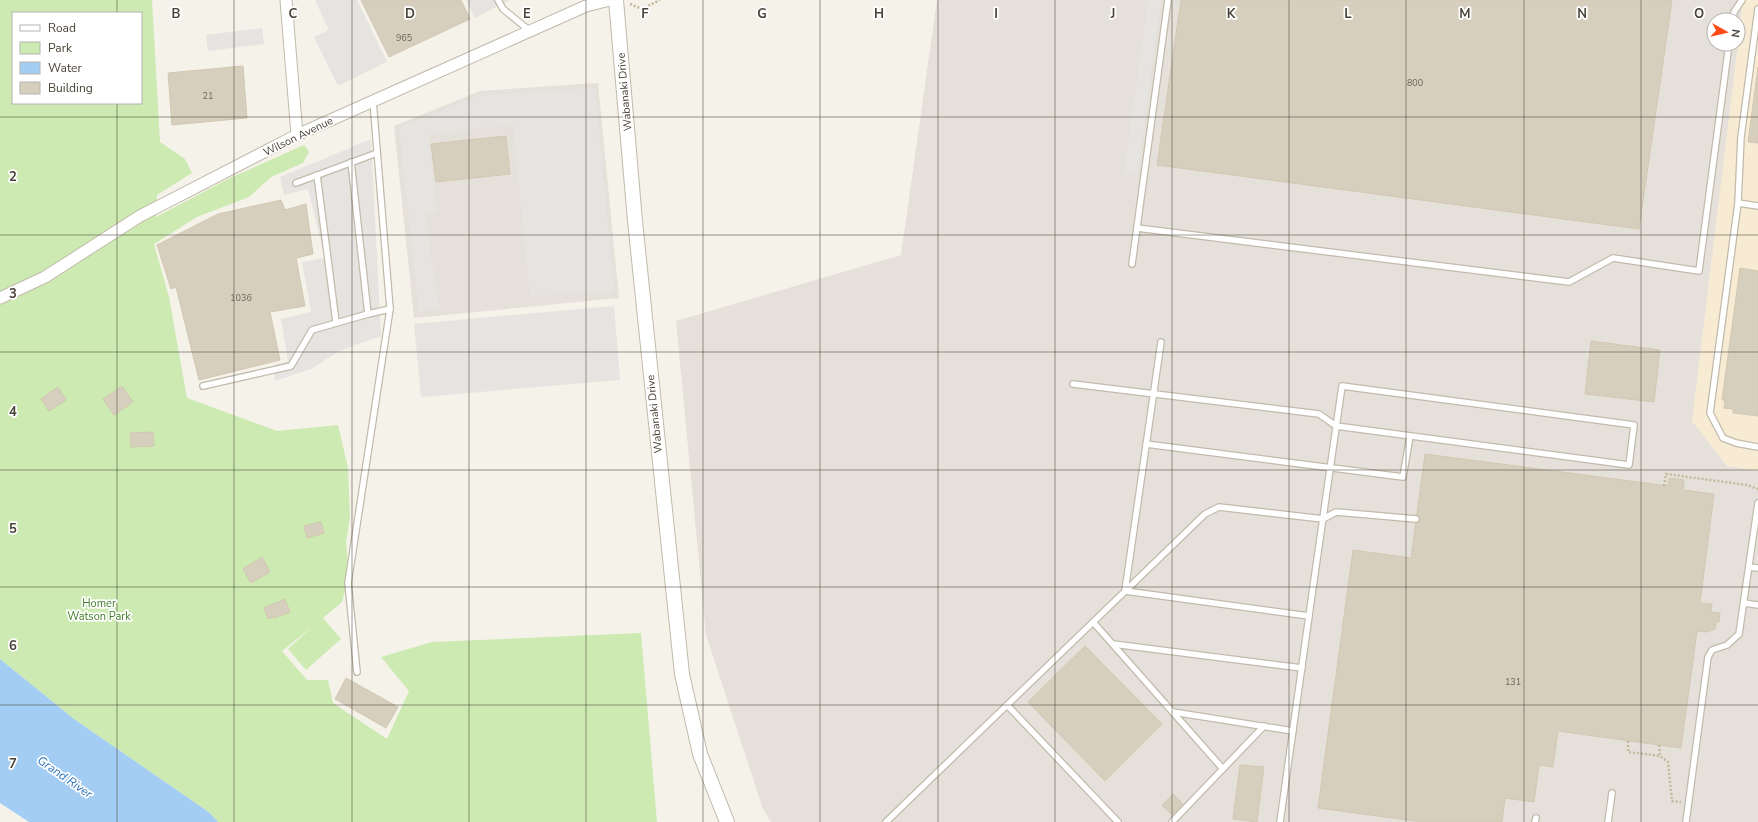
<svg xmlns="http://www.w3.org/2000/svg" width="1758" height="822" font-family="'Nunito Sans',sans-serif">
<rect width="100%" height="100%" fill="#f5f2e9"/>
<polygon fill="#f7ebd4" points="1743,0 1758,0 1758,471 1727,466 1692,421"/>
<g fill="#e5e1da">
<polygon points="937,0 1743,0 1738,40 1738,20 1714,20 1714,44 1738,44 1692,421 1727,466 1758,471 1758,822 771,822 763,809 706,635 676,321 901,255"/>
<polygon points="598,83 619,298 414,318 394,126 480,91"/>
</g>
<path fill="#cceab1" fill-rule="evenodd" d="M0 0H152L160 142 185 159 192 173 157 195 156 217 230 178 304 145 309 152 303 163 271 177 249 197 197 217 154 244 169 297 187 398 277 431 338 425 348 468 350 518 346 542 349 577 342 602 323 618 341 639 306 670 288 649 313 626 282 651 307 680H328L333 703 387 739 409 691 381 657 432 642 641 633 657 822H218L210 813 74 719 0 659ZM13 13H141V103H13Z"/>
<g fill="#e6e4e1">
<polygon points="315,0 357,0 387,62 338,86 314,37 329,30"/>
<polygon points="466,0 510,0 475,18"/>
<polygon points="1148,0 1161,0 1137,175 1124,173"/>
<polygon points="262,28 264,44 208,51 206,35"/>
<polygon points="595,88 614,292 530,296 513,124 428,135 436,211 425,214 439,308 419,311 399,128 477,96"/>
<polygon points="371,139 381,336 339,351 311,369 275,381 274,365 288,361 281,319 311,312 302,262 325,258 308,189 284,195 280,177"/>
<polygon points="614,306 620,380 421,397 414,324"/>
</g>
<polygon fill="#a4cdf3" points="0,659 74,719 210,813 218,822 29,822 0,803"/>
<g fill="#d7cfbe" stroke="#d2c7b1">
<polygon points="361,0 461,0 470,19 389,57"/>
<polygon points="1181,0 1672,0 1639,229 1157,165"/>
<polygon points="243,66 247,118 172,125 168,73"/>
<polygon points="1758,67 1758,143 1748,142"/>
<polygon points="506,136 510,174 436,182 431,144"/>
<polygon points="281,200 285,210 306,204 313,254 296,258 305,306 270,312 280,360 199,380 176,287 171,289 157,245 218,214"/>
<polygon points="1740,268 1758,271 1758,416 1733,413 1733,409 1724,408 1725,400 1722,400"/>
<polygon points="1591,341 1660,350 1654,402 1585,394"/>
<polygon points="122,386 133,402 114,415 103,399"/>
<polygon points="58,387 66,400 49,411 41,399"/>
<polygon points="153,432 154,446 131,447 130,433"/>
<polygon points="1425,454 1668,486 1669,478 1684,480 1683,490 1714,494 1700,603 1712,604 1711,612 1720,613 1719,622 1716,622 1715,629 1707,632 1697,631 1681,748 1558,731 1553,767 1539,765 1534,802 1505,798 1502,822 1422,822 1318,808 1353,550 1411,558"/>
<polygon points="321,522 324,533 307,538 304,526"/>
<polygon points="262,557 270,572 251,583 243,569"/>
<polygon points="285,599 290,612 274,618 273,617 268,619 264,608"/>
<polygon points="1085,646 1162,724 1105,781 1028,702"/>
<polygon points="346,678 398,707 386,728 335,699"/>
<polygon points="1240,765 1264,767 1257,822 1233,819"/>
<polygon points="1173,794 1183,804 1172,815 1162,805"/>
</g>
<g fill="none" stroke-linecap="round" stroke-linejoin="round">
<g stroke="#c1bbab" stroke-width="8">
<g id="service">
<polyline points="498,0 503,9 530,31"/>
<polyline points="1758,9 1741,137 1738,203 1710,413 1723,438 1736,443 1758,447"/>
<polyline points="1733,20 1734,12 1742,0"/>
<polyline points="351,162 368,314 390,309"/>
<polyline points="317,175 336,322"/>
<polyline points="296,183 377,153"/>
<polyline points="1738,203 1758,206"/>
<polyline points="1137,228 1569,282 1613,258 1699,271 1729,44"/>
<polyline points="1132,264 1168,0"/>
<polyline points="1161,342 1125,591 1309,616"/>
<path d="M1073 384 1319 414 1336 426 1629 465 1634 425 1342 386C1321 531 1300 677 1280 822"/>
<polyline points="203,386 291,366 312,330 368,314"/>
<polyline points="1146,444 1403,477 1410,436"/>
<polyline points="1749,567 1758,568"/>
<polyline points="1744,603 1758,605"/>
<polyline points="1093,622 1223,769"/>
<polyline points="1113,644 1302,668"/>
<polyline points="357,672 348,583 390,309 373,101"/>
<polyline points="1007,705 1118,822"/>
<polyline points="1173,712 1293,731"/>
<polyline points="886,822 1205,514 1219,507 1323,519 1336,512 1416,519"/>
<polyline points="1172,822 1264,726"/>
<polyline points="1535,822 1536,818"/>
<polyline points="1608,822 1612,793"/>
<polyline points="1686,822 1708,657 1712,650 1727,645 1739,634 1758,503"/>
</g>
</g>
<g stroke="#c1bbab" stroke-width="13">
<g id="minor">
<polyline points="286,0 297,135"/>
<polyline points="0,298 45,277 140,216 297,135 586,6 610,0"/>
</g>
</g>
<g stroke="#c1bbab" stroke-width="16">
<polyline id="tertiary" points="616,0 635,221 682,674 700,754 727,822"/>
</g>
<g stroke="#c3b89c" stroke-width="2.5" stroke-dasharray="2 2" stroke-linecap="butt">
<polyline points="630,4 642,9 660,0"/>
<polyline points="1664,486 1666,474 1747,485 1758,489"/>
<polyline points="1628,741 1628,752 1660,756"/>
<polyline points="1659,745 1660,756 1668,762 1672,801 1681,802"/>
</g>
<use href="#service" stroke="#fff" stroke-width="5.5"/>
<use href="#minor" stroke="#fff" stroke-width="11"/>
<use href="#tertiary" stroke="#fff" stroke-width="14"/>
</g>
<path fill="none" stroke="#494337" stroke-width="1" stroke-opacity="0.55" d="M117 0V13M234 0V822M352 0V822M469 0V822M586 0V822M703 0V822M820 0V822M938 0V822M1055 0V822M1172 0V822M1289 0V822M1406 0V822M1524 0V822M1641 0V822M117 103V822M0 117H1758M0 235H1758M0 352H1758M0 470H1758M0 587H1758M0 705H1758"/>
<g text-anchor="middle" stroke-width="3.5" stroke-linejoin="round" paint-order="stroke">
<g font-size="9" fill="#6c6659">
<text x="404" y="41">965</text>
<text x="1415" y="86">800</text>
<text x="208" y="99">21</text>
<text x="241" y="301">1036</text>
<text x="1513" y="685">131</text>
</g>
<g font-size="11" fill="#494337" stroke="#fff">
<text transform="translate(624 92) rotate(-95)" y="4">Wabanaki Drive</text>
<text transform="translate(298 136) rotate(-26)" y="4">Wilson Avenue</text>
<text transform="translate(654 414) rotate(-96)" y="4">Wabanaki Drive</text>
</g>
<g font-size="11" fill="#427e27" stroke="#fff">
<text x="99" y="607">Homer<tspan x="99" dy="13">Watson Park</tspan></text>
</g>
<g font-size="12" font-style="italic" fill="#2b74ba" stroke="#fff">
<text transform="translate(65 777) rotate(35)" y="4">Grand River</text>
</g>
</g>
<g font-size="13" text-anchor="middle" font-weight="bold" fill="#494337" stroke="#fff" stroke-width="3.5" stroke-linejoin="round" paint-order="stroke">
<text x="176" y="18">B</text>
<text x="293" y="18">C</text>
<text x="410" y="18">D</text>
<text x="527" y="18">E</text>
<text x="645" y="18">F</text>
<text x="762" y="18">G</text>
<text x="879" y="18">H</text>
<text x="996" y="18">I</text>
<text x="1113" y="18">J</text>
<text x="1231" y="18">K</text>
<text x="1348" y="18">L</text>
<text x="1465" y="18">M</text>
<text x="1582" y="18">N</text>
<text x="1699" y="18">O</text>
<text x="13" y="181">2</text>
<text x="13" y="298">3</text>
<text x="13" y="416">4</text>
<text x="13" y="533">5</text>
<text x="13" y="650">6</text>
<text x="13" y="768">7</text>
</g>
<rect x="12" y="12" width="130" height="92" fill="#ffffff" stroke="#b6b4af"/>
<rect x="20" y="25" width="20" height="6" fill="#ffffff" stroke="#b6b4af"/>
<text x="48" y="32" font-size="12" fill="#494337">Road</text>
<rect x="20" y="42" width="20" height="12" fill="#cceab1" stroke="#b6b4af"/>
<text x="48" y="52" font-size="12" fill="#494337">Park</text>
<rect x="20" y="62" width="20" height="12" fill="#a4cdf3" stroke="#b6b4af"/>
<text x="48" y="72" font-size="12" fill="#494337">Water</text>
<rect x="20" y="82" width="20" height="12" fill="#d7cfbe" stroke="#b6b4af"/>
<text x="48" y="92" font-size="12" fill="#494337">Building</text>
<g transform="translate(1726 32) rotate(98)"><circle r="19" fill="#ffffff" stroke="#b6b4af"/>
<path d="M0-3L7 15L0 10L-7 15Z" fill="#ff4916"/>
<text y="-6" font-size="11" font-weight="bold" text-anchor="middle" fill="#494337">N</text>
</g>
</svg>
